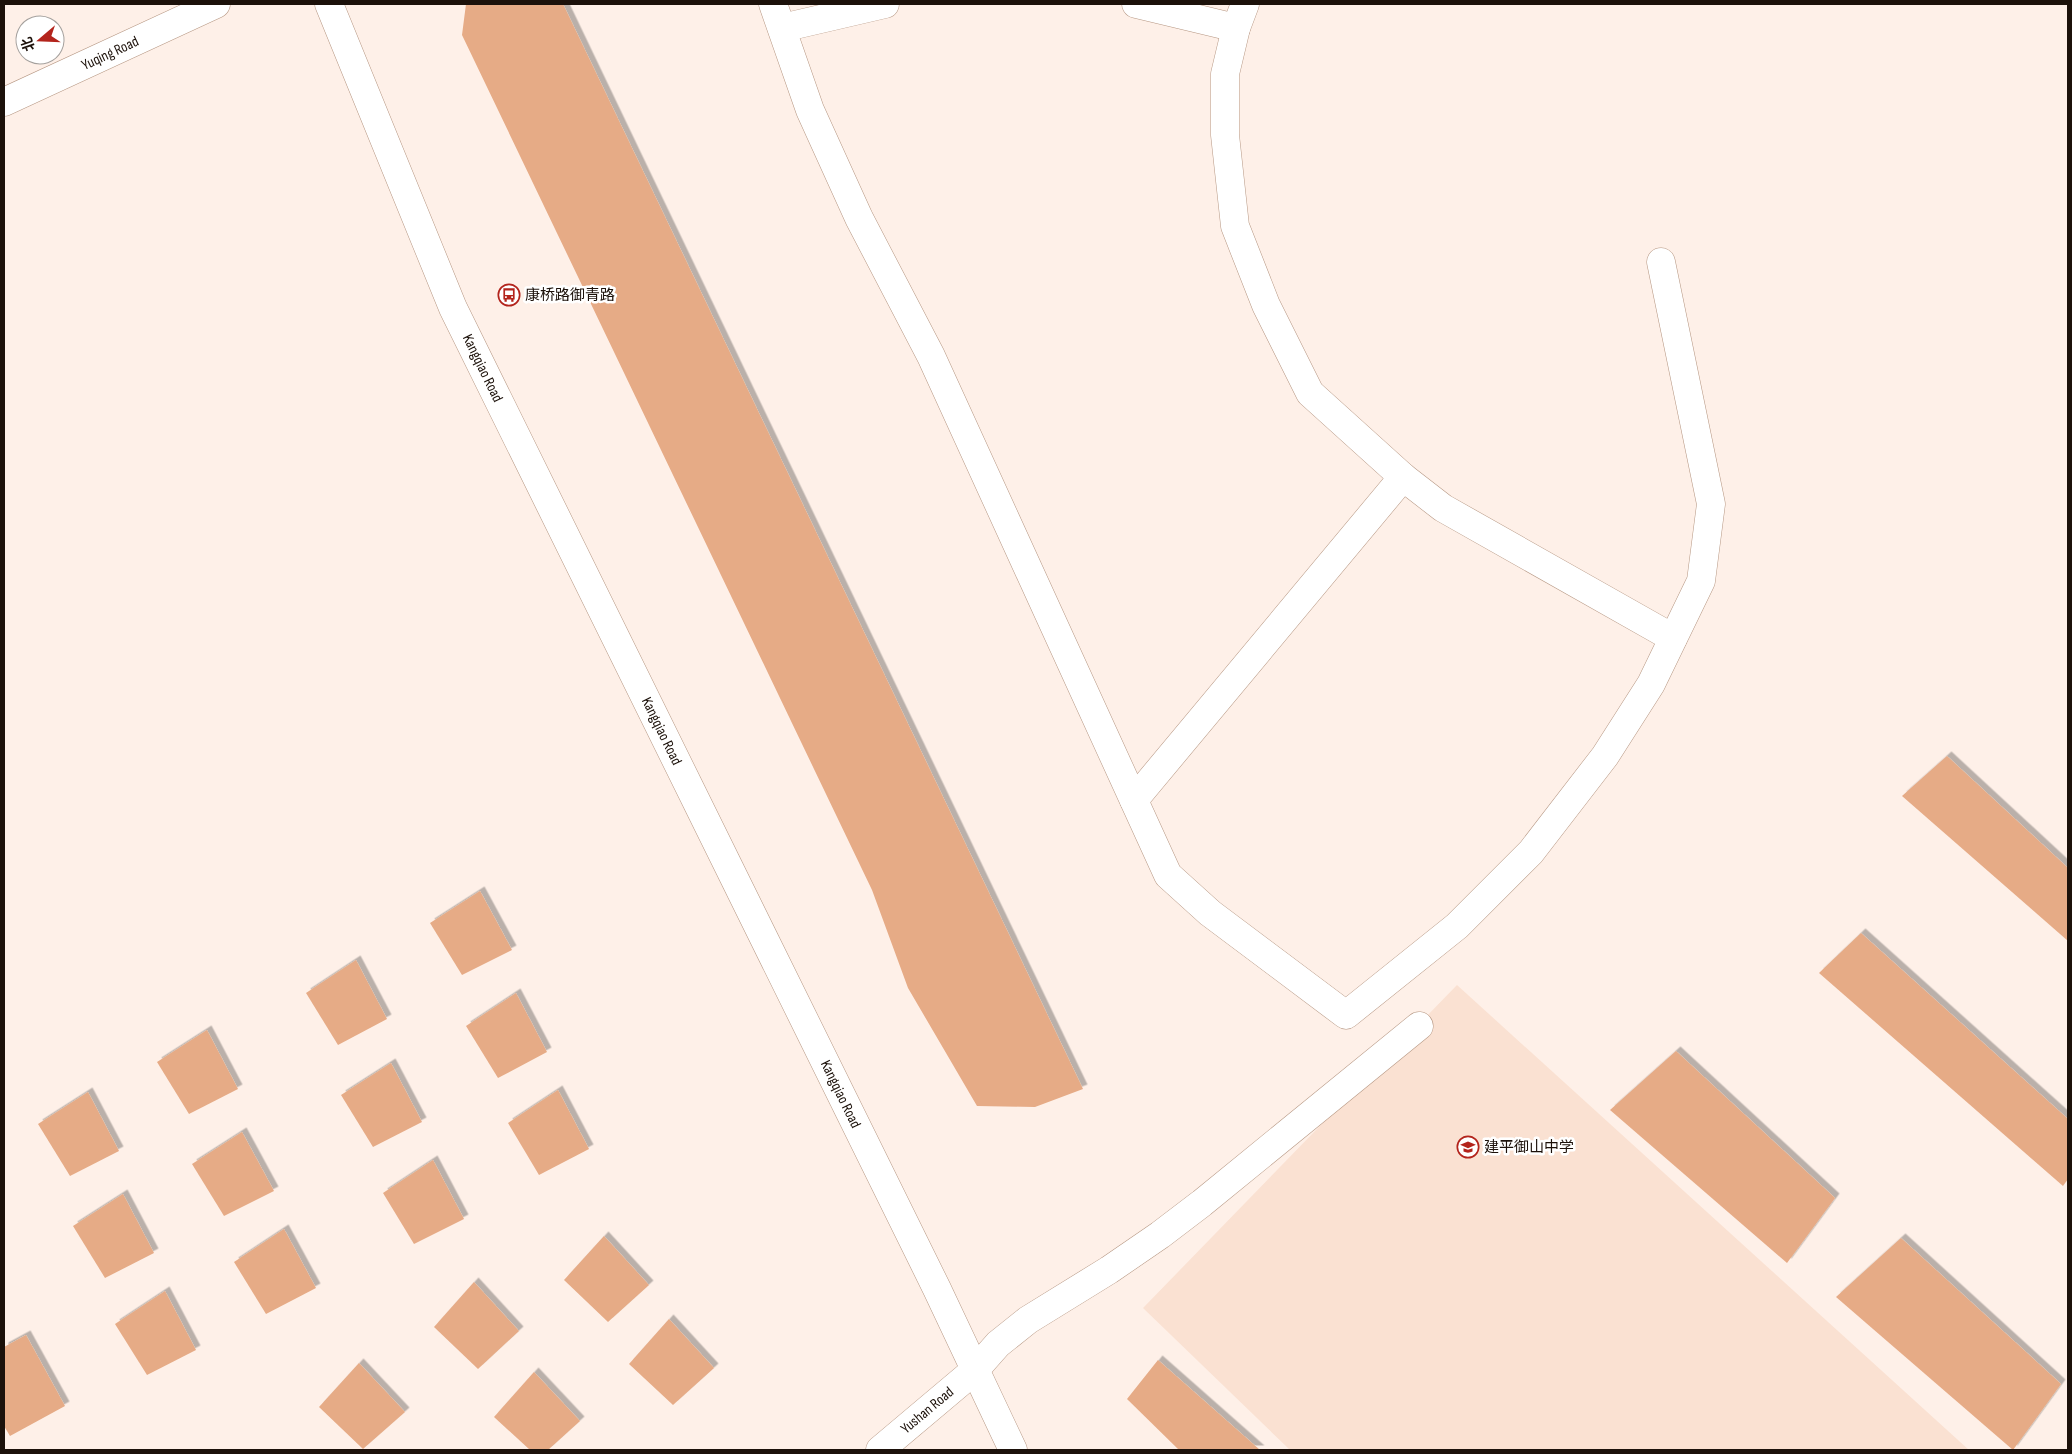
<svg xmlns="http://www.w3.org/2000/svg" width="2072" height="1454" font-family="'Sofia Sans Condensed','Noto Sans SC',sans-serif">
<defs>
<filter id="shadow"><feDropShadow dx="4.5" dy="-4.5" stdDeviation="0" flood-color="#0004"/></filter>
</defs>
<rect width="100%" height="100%" fill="#fef0e8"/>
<polygon fill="#fae1d2" points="1457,985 1969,1450 1290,1450 1143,1308"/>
<g fill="#e6ab86" filter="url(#shadow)">
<polygon points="466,4 563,4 1083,1089 1035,1107 977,1106 908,988 872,890 462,35"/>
<polygon points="1947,756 2068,868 2068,941 1902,796"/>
<polygon points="480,891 512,950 462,975 430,923"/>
<polygon points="1861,933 2068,1119 2068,1179 2063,1186 1819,973"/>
<polygon points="356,960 387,1019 338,1045 306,993"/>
<polygon points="516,993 547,1052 498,1078 466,1026"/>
<polygon points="207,1030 238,1089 189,1114 157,1062"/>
<polygon points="1676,1051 1835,1198 1787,1263 1610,1110"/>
<polygon points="391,1063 422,1122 373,1147 341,1095"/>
<polygon points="558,1090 589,1149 539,1175 508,1123"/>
<polygon points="88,1092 119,1151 70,1176 38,1124"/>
<polygon points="242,1132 274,1191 224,1216 192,1164"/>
<polygon points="433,1160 464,1219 414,1244 383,1193"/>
<polygon points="123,1194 154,1253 105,1278 73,1226"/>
<polygon points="284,1229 316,1288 266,1314 234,1262"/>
<polygon points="604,1236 649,1285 608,1322 564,1280"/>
<polygon points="1901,1238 2061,1384 2013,1450 1836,1297"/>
<polygon points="474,1282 519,1331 478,1369 434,1327"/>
<polygon points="165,1291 196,1350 147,1375 115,1324"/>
<polygon points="669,1319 714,1368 673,1405 629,1364"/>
<polygon points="26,1335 65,1406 10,1436 4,1426 4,1347"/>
<polygon points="1158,1360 1260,1450 1179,1450 1127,1399"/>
<polygon points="359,1363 405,1412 363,1449 319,1407"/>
<polygon points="534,1372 580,1421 548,1450 530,1450 494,1417"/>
</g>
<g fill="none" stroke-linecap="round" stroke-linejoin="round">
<g stroke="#b69783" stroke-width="29">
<g id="minor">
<polyline points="773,4 810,110 859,218 931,356 1168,875 1210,913 1346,1015 1457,926 1531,852 1605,756 1651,684 1701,581 1711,504 1661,262"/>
<polyline points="1136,4 1236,28"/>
<polyline points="1245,4 1236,28 1225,74 1225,135 1235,226 1266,305 1310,393 1403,477 1443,508 1673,638"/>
<polyline points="782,28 885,4"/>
<polyline points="4,102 216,4"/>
<polyline points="1134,800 1403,477"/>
<polyline points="880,1450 975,1370 998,1344 1028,1320 1109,1270 1160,1235 1202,1203 1419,1026"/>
</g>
</g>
<g stroke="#b69783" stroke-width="29">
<polyline id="major" points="329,4 453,308 937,1289 1013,1450"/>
</g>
<use href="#minor" stroke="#fff" stroke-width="28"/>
<use href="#major" stroke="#fff" stroke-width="28"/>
</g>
<defs>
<g id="bus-ring" transform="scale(1.125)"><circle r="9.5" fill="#fff" stroke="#b3241c" stroke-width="1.5"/><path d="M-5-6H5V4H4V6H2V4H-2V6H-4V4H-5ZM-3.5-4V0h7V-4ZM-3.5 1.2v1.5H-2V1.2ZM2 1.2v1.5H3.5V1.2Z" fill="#b3241c"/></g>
<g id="school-ring" transform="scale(1.125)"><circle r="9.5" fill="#fff" stroke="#b3241c" stroke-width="1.5"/><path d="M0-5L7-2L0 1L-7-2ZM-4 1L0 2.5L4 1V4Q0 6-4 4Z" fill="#b3241c"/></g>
</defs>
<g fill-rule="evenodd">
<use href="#bus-ring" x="509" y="295"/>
<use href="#school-ring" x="1468" y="1147"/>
</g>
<g text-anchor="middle" stroke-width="5" stroke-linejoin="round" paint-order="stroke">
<g font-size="15" fill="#1c110a" stroke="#fff">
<text transform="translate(110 53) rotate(-25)" y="5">Yuqing Road</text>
<text transform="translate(483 368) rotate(64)" y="5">Kangqiao Road</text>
<text transform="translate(662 731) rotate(64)" y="5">Kangqiao Road</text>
<text transform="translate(841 1094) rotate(64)" y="5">Kangqiao Road</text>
<text transform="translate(927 1410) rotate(-40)" y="5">Yushan Road</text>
</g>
<g font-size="15" fill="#1c110a" stroke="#fff" text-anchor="start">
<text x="525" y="300">康桥路御青路</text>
<text x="1484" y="1152">建平御山中学</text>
</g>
</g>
<rect width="2072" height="1454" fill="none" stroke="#1c110a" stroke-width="10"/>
<g transform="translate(40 40) rotate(251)"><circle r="24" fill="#ffffff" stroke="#a4a09d"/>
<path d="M0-4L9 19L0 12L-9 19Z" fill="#b3241c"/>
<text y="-8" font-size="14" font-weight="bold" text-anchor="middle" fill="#1c110a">北</text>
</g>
</svg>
